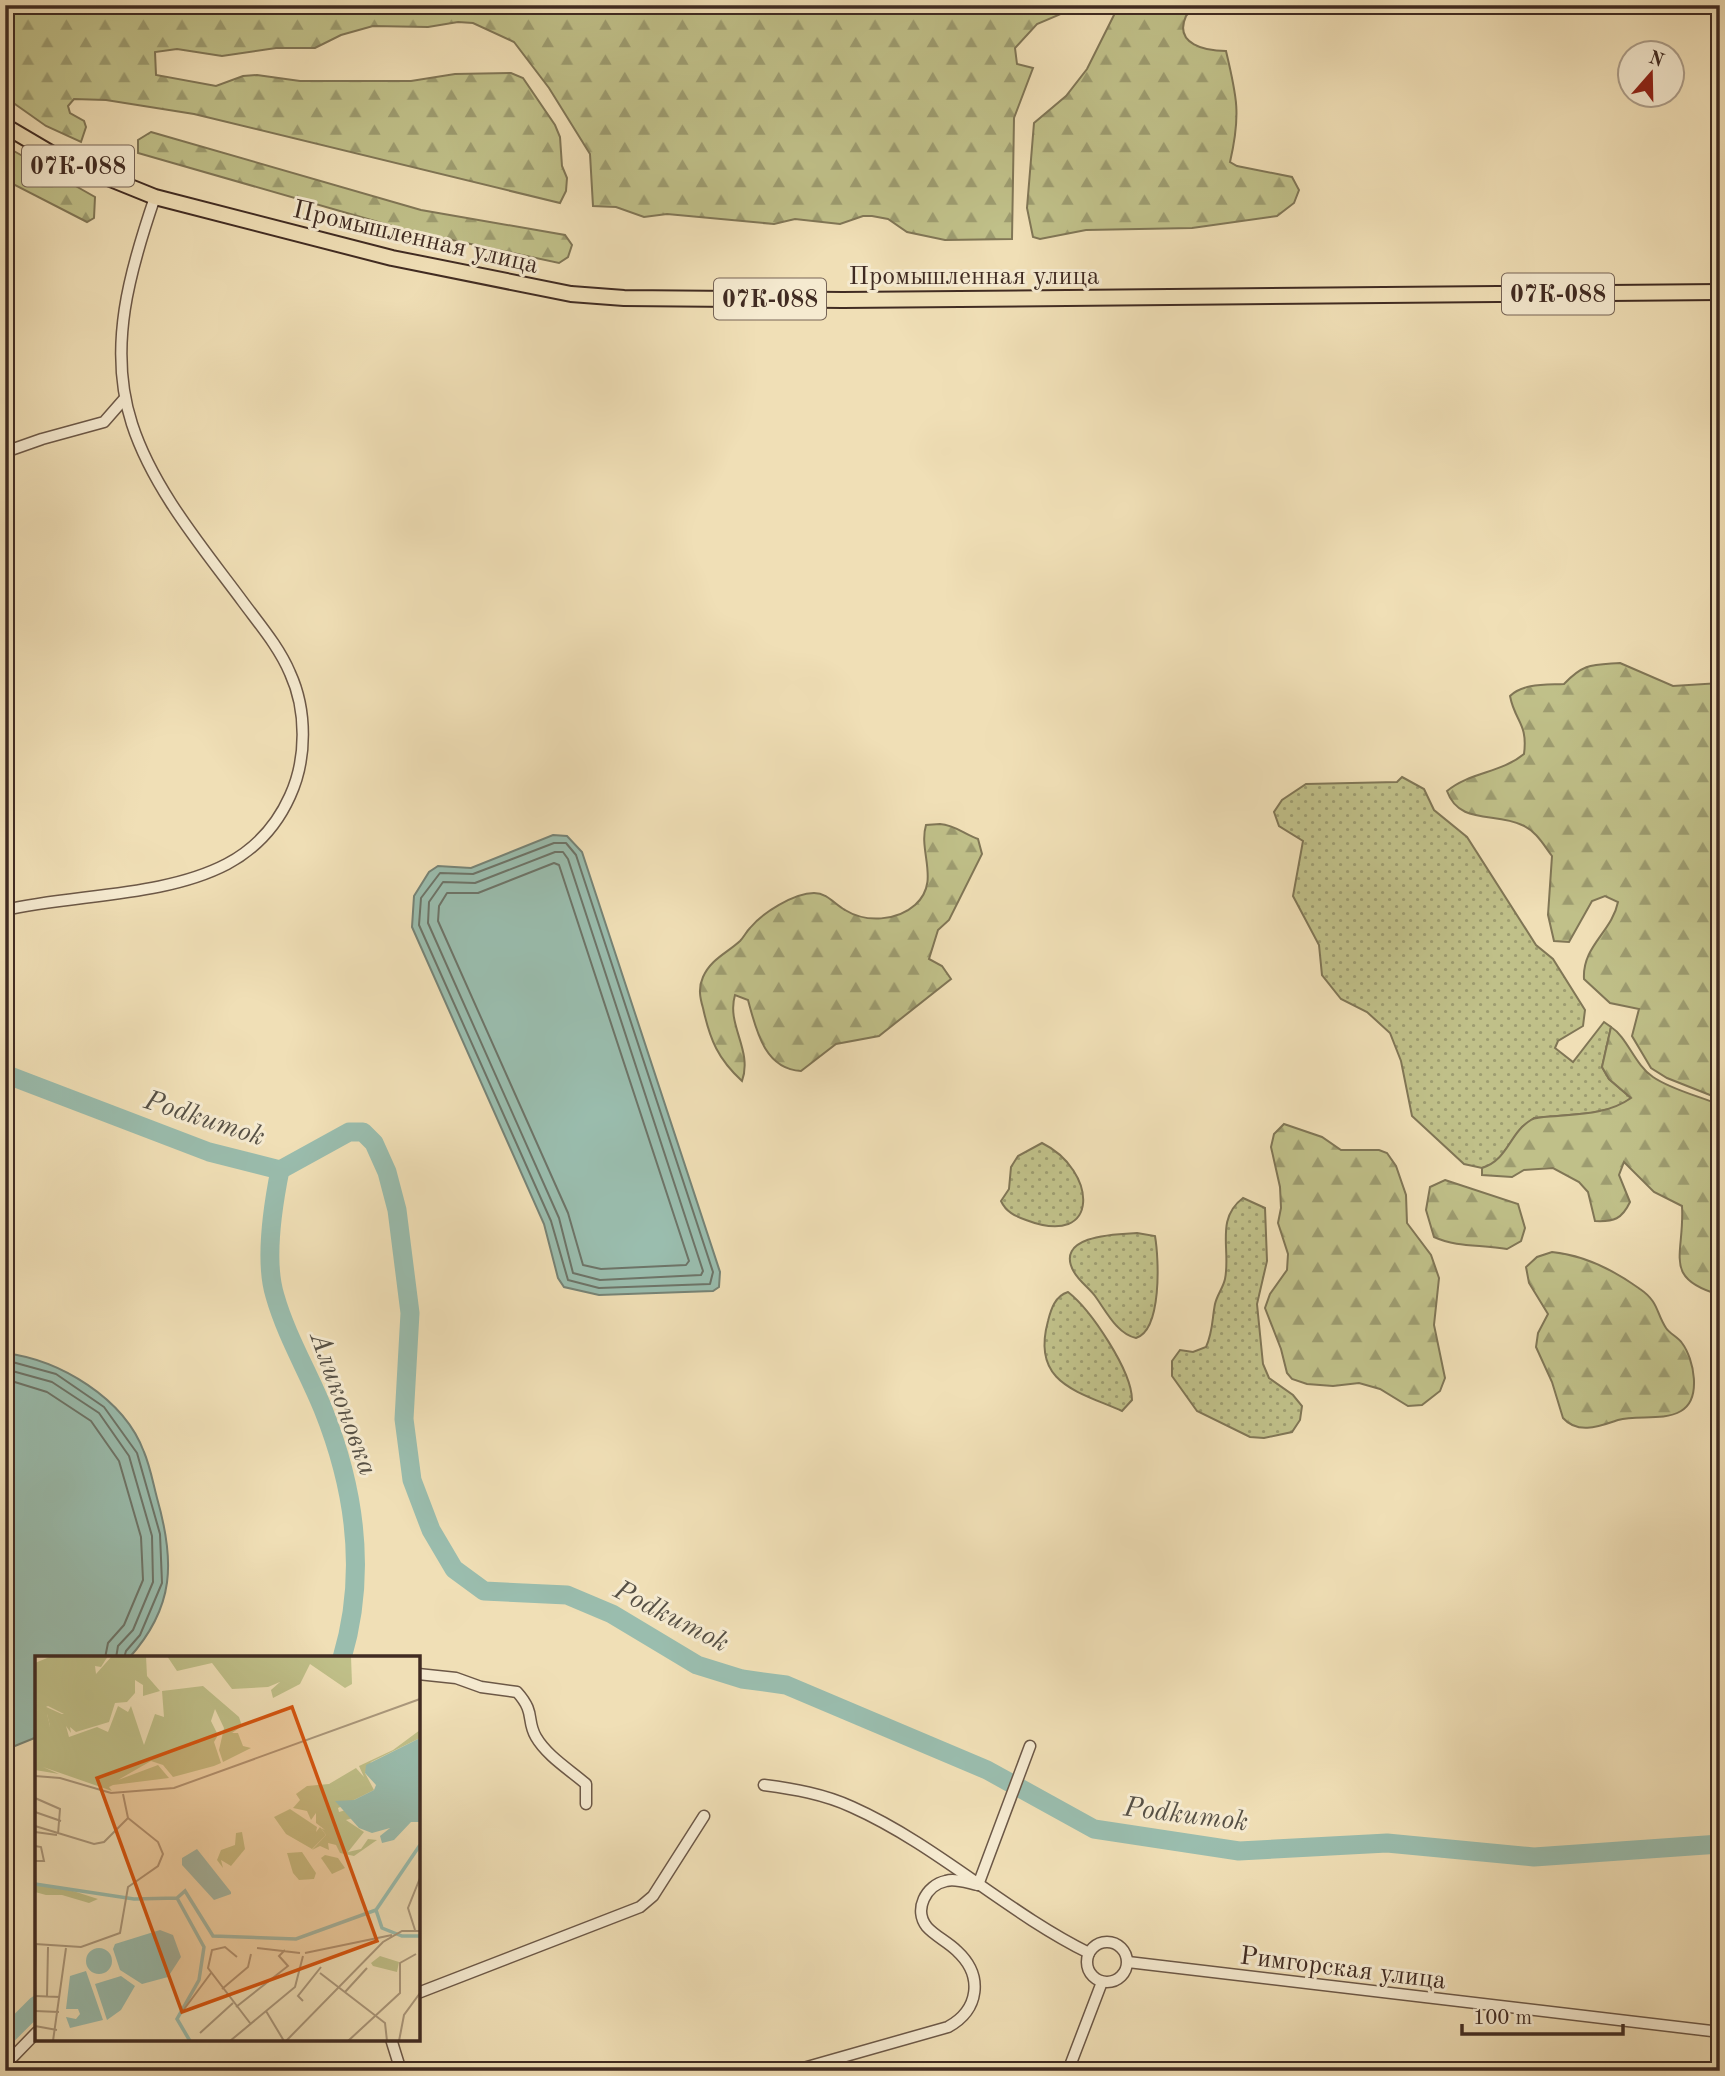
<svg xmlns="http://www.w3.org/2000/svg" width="1725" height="2076" font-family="'Old Standard TT',serif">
<defs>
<pattern id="grass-dots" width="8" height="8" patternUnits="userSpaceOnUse" patternTransform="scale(1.75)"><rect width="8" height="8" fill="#c0c089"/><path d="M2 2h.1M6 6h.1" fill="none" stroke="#9d9c70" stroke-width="1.8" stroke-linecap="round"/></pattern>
<pattern id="forest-firs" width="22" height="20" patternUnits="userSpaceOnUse" patternTransform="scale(1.75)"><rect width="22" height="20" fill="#c0c089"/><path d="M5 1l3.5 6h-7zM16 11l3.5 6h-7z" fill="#9d9c70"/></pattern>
</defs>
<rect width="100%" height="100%" fill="#f0dfb6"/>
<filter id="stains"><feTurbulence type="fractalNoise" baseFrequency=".00286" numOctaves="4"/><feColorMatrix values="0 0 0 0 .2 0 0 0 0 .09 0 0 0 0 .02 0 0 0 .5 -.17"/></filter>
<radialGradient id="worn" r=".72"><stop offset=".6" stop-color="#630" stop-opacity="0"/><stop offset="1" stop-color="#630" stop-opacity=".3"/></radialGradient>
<g fill="url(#grass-dots)" stroke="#807656" stroke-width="2">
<polygon points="1402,777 1424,789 1434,810 1467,837 1536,945 1553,959 1585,1010 1583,1026 1558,1041 1555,1048 1573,1062 1604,1022 1611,1027 1602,1067 1609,1079 1631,1098 1619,1107 1591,1113 1534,1118 1522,1127 1496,1163 1482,1168 1464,1164 1412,1116 1401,1061 1390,1033 1367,1012 1341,999 1322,975 1319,945 1293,896 1303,841 1279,826 1274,812 1282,800 1306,784 1397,782"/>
<path d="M1042 1143C1097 1170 1102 1249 1026 1220 1015 1216 1006 1212 1001 1201L1009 1189 1011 1167 1018 1156Z"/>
<path d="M1243 1198 1265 1208 1267 1261 1257 1304 1263 1364 1269 1378 1293 1395 1302 1406 1300 1420 1292 1432 1264 1438 1250 1437 1197 1411 1172 1376V1361L1180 1350 1193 1352 1206 1347C1213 1332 1212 1319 1215 1304 1217 1295 1223 1288 1225 1279 1231 1250 1215 1219 1243 1198Z"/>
<path d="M1137 1233 1155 1236C1159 1259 1162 1330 1136 1338 1117 1334 1106 1311 1095 1296 1089 1288 1079 1281 1074 1272 1053 1235 1117 1234 1137 1233Z"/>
<path d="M1068 1292C1091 1310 1132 1371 1132 1400L1122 1411C1077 1391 1031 1383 1048 1321 1051 1309 1055 1296 1068 1292Z"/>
</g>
<g fill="url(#forest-firs)" stroke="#807656" stroke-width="2">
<polygon points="5,5 1067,5 1068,11 1037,24 1015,48 1017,64 1033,68 1014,118 1012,239 945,240 907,232 888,219 872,216 863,216 840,224 795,219 774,224 667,214 644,217 616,207 593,206 590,154 549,88 514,42 473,23 458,22 428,27 373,26 341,35 315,48 276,48 222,56 177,49 155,52 156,75 216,86 243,76 257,75 300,81 411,81 455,74 511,73 523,78 555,125 560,137 562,166 567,178 566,191 560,203 194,114 106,100 74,99 68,106 70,113 84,121 86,127 81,142 46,126 5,97"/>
<path d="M1119 5H1281C1268 17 1196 0 1186 16 1173 45 1207 51 1226 51 1237 97 1241 115 1230 162L1237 166 1292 177 1299 190 1294 203 1277 216 1192 228 1086 230 1040 239 1033 237 1027 208 1034 123 1066 96 1087 69Z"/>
<polygon points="151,132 421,210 565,235 572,245 568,257 559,263 406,230 138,153 138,140"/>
<polygon points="5,146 95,197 94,218 87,222 5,180"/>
<path d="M1620 663 1673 686 1720 683V1099L1667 1078 1651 1068 1632 1036 1639 1009 1610 1003 1584 979C1582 946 1612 932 1618 902L1605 896 1592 901 1569 942 1554 941 1548 915 1552 856C1543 844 1536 831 1522 825 1495 812 1459 825 1447 791 1470 772 1501 773 1524 754 1528 723 1515 722 1510 696 1523 683 1547 685 1564 684 1584 663 1592 665 1620 663Z"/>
<path d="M940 824C955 825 964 834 978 839L982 854 949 920 938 930 929 959 942 966 951 979 879 1036 836 1044 801 1071C764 1069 756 1029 748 1000L735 995C726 1025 753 1050 742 1081 718 1059 710 1040 703 1008 700 998 698 988 703 977 711 959 727 953 740 941 744 937 746 932 750 928 762 913 794 893 814 893 828 893 834 904 845 910 866 923 897 921 915 905 941 882 918 852 926 825Z"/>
<path d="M1611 1027C1627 1037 1635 1065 1653 1077 1672 1090 1699 1096 1720 1105V1295C1661 1278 1685 1255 1682 1206L1654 1192 1624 1162 1619 1175 1630 1202C1622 1219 1614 1222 1595 1221L1588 1192 1579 1182 1553 1168 1524 1170 1512 1177 1482 1175V1168C1509 1159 1509 1133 1531 1120 1538 1116 1550 1117 1558 1116 1583 1114 1610 1113 1631 1098L1609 1079 1602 1067Z"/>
<polygon points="1284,1124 1322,1137 1341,1150 1379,1150 1387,1153 1396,1166 1406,1195 1407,1223 1431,1255 1439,1278 1434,1325 1445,1378 1440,1391 1422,1405 1408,1406 1380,1389 1359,1383 1333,1386 1307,1384 1292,1379 1287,1373 1281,1349 1265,1308 1270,1294 1287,1270 1288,1254 1278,1223 1281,1208 1280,1187 1271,1147 1274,1134"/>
<path d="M1445 1180 1518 1204 1525 1228 1521 1241 1507 1249C1482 1244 1458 1248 1434 1237L1426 1210 1430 1187Z"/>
<path d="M1552 1252C1583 1255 1615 1271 1640 1289 1659 1302 1656 1313 1666 1328 1670 1334 1678 1337 1682 1343 1694 1359 1702 1399 1681 1411 1662 1422 1637 1414 1618 1420 1600 1426 1578 1435 1563 1418L1552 1382 1536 1347 1538 1333 1548 1314 1529 1283 1526 1267 1537 1257Z"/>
</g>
<g fill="#9abdae" stroke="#768376" stroke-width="2">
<polygon points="553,835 567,836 582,852 720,1272 719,1287 713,1291 599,1295 564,1287 558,1278 544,1224 412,927 414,896 429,872 438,866 471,868"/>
<path d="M5 1353C60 1360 124 1398 144 1452 150 1466 153 1483 157 1498 175 1561 175 1607 129 1658H37V1737L5 1750Z"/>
</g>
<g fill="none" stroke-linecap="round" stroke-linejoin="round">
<g stroke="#6d7468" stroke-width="2">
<polygon points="554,843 566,843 576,855 713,1272 710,1284 599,1288 568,1280 551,1221 419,925 421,898 440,873 473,874"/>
<polygon points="555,852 563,852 568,859 703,1271 701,1275 600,1280 573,1273 559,1218 428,923 429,902 443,882 475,883"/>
<polygon points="554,863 559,865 689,1261 686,1265 601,1269 583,1265 568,1213 438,921 439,906 447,893 478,893"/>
<polyline points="5,1360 56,1374 104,1407 137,1453 160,1534 162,1583 140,1635 126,1651 124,1658"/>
<polyline points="5,1369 52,1382 99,1413 129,1456 152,1536 153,1582 133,1630 118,1646 116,1658"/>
<polyline points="5,1379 47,1392 91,1421 119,1461 141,1537 143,1580 124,1625 108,1643 105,1658"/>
</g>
<g stroke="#9abdae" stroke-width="19">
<polyline points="5,1074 209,1152 280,1170 349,1132 363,1132 374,1143 387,1172 397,1210 410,1313 404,1419 412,1480 431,1530 454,1569 484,1591 567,1595 612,1614 697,1665 742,1679 786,1685 987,1770 1094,1829 1239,1851 1387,1843 1534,1857 1720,1844"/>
<path d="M280 1170C273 1205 264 1261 275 1296 286 1335 308 1372 323 1409 355 1489 367 1574 342 1658"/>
<polyline points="5,2037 37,2005"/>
</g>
<g stroke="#6c5847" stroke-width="13">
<g id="street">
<polyline points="5,452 42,439 104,422 125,398"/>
<path d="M5 910C75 894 164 897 227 864 255 849 277 825 290 796 307 759 307 710 290 673 279 647 260 625 243 602 203 548 153 489 132 424 107 348 130 270 155 197"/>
<path d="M418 1674 456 1678 481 1687 517 1692C536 1713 526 1720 536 1737 547 1756 570 1770 586 1784V1804"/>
<path d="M764 1785C794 1789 824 1794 852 1807 937 1845 1006 1912 1089 1953"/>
<polyline points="978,1885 1030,1746"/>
<circle cx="1107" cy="1962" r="20"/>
<polyline points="1128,1962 1720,2032"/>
<polyline points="418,1993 640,1907 653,1896 704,1816"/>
<polyline points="391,2039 401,2071"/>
<polyline points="5,2065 37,2032"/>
<path d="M793 2071 948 2027C979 2010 984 1976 957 1951 948 1942 935 1936 927 1927 913 1910 926 1885 946 1881 955 1878 968 1883 978 1885"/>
<polyline points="1068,2071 1102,1982"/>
</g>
</g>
<g stroke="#402b22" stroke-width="18">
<polyline id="primary" points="5,126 61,159 155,197 392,258 571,294 624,298 843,300 1720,292"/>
</g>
<use href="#street" stroke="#f5ead0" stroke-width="10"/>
<use href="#primary" stroke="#f0dfb6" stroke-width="14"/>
</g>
<g text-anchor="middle" stroke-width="6" stroke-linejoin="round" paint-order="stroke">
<g fill="#f5ead0" stroke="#766456" stroke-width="2">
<rect x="22" y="145.5" width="112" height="41" rx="5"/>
<rect x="1502" y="273.5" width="112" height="41" rx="5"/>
<rect x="714" y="278.5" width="112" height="41" rx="5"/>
</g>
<g font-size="24" font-weight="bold" fill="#402b22">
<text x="78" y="174">07К-088</text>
<text x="1558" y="302">07К-088</text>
<text x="770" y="307">07К-088</text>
</g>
<g font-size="26" fill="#402b22" stroke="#f5ead0">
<text transform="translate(416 236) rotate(13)" y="9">Промышленная улица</text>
<text x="974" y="284">Промышленная улица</text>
<text transform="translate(1343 1967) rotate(7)" y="9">Римгорская улица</text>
</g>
<g font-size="28" font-style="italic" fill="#565045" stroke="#f5ead0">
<text transform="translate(205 1117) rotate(18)" y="10">Podkumok</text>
<text transform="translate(345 1403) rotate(70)" y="10">Аликоновка</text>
<text transform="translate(672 1615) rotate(27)" y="10">Podkumok</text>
<text transform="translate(1186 1813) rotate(7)" y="10">Podkumok</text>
</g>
</g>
<g transform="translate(35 1656)">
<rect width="385" height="385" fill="#f0dfb6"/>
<path d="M9 50 29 59 12 58 15 70 0 92V56ZM255 153 282 171 281 176 285 171 291 179 277 193 251 178 239 161Z" fill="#c0c089"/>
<path d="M17 0H73L66 11 60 10 61 18 77 0H111L112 20 125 35 108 40V29L100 24V37L92 46 80 47 74 66 41 76 35 71 36 77 31 70 34 81 62 71 73 76 83 50 93 56 96 50 109 89 120 58 129 61 127 35 168 30 204 61 207 70 197 77H203L208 90 216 92 188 106 184 94 189 72 180 53 176 65 183 79 179 86 186 107 179 110 138 121 128 109 116 105 83 124 123 109 134 122 78 129 74 131 77 135 8 111 24 118 0 114V92L8 73 15 70 12 58H29L13 50 0 56V7ZM132 0H316L317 28 310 32 275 8 265 28 238 42 236 34 245 26 233 31 197 33 177 7 142 15ZM385 74V82L336 106 330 117 339 134 303 152 304 156 318 152V162L311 164 329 176 313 196 326 193 333 183 342 184 319 200 305 197 301 189 293 187 294 194 285 190 277 194 291 179 286 172 290 174 281 167V157L276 164 272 155 258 152 265 144 261 138 272 130 294 128 321 112 329 121 324 110 358 94ZM207 176 210 193 196 210 186 204 188 212 182 204 186 194 200 189 201 177ZM267 196 281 217 279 223 264 224 258 217 252 197ZM290 199 303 202 310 212 297 218 286 202ZM0 229 35 234 63 243 54 247 27 239H11L0 236ZM345 300 364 306 362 316 338 310 336 307Z" fill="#c0c089"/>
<path d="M385 82V166H376L359 184 347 187 345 180 355 172 337 177 324 172 300 145 319 144 339 134 341 129 330 117 331 109ZM162 193 196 236V238L179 244 147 209V202ZM125 274 138 279 146 301 133 321 107 328 85 314 78 293 80 288ZM51 305a13 13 0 1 1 26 0a13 13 0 1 1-26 0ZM51 315 68 364 35 372 31 361 41 363 45 358 43 353H31L35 320ZM86 320 100 330 86 354 72 364 60 328Z" fill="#9abdae"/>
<path fill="none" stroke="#9abdae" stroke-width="3.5" d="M0 228 99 243 142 242 150 235 178 280 261 283 341 254 385 189M142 242 169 291 164 324 142 363 155 385M341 254 347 272 367 280H385"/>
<path fill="none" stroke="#aa977b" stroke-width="2" d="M0 120 25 122 76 137 139 132 385 43M0 142 25 153 23 178M0 156 26 165M0 170 59 188 69 186 93 162M0 176 22 179M0 190 6 191 9 205H0M380 274 373 252 385 222M0 288 46 291 85 277 93 231 123 210 128 198 123 186 93 162 88 138M222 292 265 297M270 297 357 279M202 301 190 291 177 294 173 312 215 367M0 316 1 288M285 317 350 367 352 385M187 333 213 311 216 298M310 336 332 312M0 340 25 341M12 341 13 291M268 345 263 340 286 311M201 351 253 310 244 300 250 294M0 355 24 356M231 355 249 385M147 356 176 317M0 370 22 374M165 377 198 347M18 385 31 292M195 385 260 331 268 300M251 385 348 286 367 275H385M313 385 365 337V307L381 298M364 385 369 359 385 337"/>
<path fill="#d7540e" fill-opacity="0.15" stroke="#d7540e" stroke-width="3.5" d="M257 51 342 285 147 356 62 122Z"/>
<rect width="385" height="385" fill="none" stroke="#402b22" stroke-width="3.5"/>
</g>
<rect width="1725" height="2076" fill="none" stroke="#f0dfb6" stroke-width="28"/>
<rect x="7" y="7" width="1711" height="2062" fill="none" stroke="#402b22" stroke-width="3.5"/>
<rect x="14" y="14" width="1697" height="2048" fill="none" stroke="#402b22" stroke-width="2"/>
<g transform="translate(1651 74) rotate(20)"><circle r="33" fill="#f5ead0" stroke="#ad9e8a" stroke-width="2"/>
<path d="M0-5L12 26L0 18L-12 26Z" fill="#8f2418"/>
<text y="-10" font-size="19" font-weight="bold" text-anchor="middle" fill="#402b22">N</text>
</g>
<path d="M1462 2024v10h161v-10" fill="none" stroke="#402b22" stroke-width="3.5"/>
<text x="1473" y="2024" font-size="21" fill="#402b22" stroke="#f5ead0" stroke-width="5" paint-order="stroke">100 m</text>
<rect width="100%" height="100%" filter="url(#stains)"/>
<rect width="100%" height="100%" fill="url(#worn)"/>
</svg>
